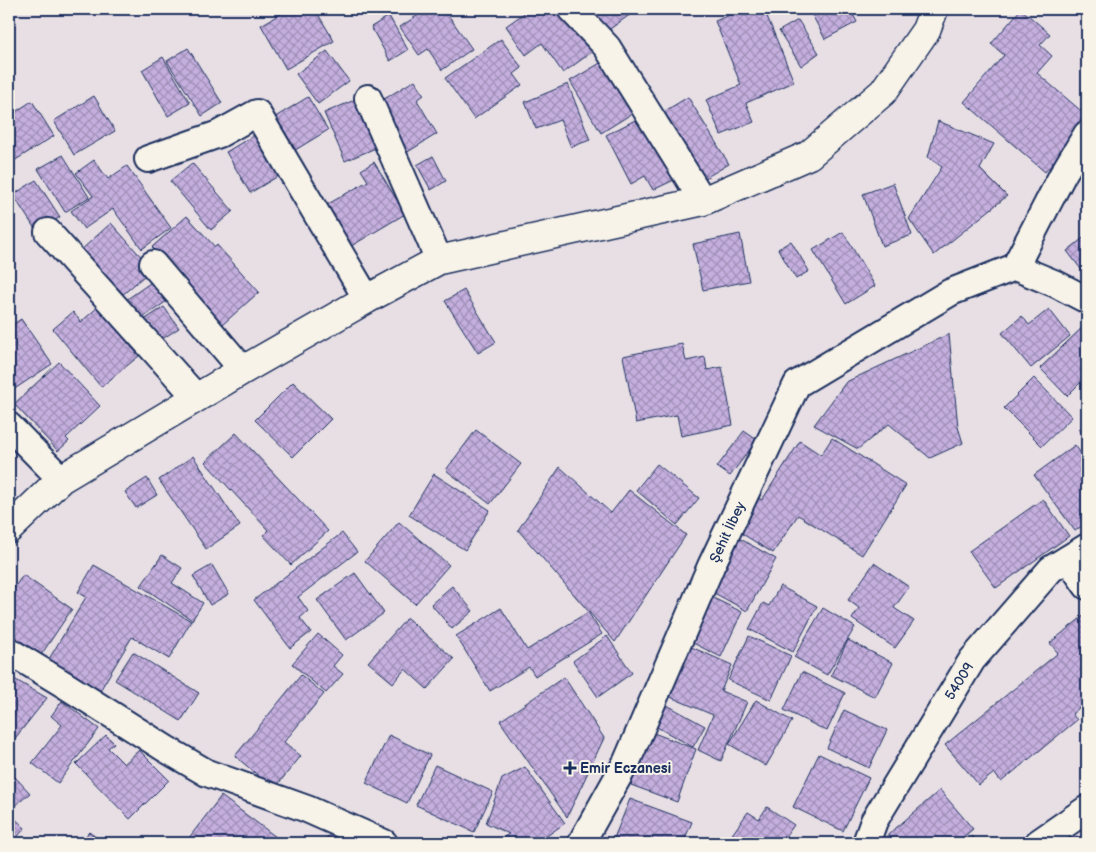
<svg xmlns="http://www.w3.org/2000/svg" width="1096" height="852" font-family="'Balsamiq Sans',sans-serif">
<defs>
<pattern id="building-cross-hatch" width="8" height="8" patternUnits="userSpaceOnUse" patternTransform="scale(1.25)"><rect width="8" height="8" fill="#c5afde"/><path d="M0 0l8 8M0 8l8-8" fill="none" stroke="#9f8fb7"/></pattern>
</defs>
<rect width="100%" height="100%" fill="#e8dfe5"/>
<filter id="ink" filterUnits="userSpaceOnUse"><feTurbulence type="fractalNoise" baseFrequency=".02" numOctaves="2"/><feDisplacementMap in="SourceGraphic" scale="10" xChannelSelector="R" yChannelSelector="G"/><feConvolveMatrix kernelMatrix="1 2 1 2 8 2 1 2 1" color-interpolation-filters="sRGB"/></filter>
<g filter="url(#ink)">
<g fill="url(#building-cross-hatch)" stroke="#1b2f5e">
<polygon points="289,9 315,9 334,41 286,69 261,25"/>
<polygon points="404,9 415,9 407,14"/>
<polygon points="427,9 444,9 472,49 442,70 428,49 419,55 400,27"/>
<polygon points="530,9 562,9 592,52 563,73 542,43 526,55 506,26"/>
<polygon points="581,9 638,9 600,36"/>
<polygon points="744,9 764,9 794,82 746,103 754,122 721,135 706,100 741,85 715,21"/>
<polygon points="809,9 850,9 857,22 825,39"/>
<polygon points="1021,9 1050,34 1040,45 1052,56 1037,73 1087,116 1087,124 1045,172 964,102 1004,55 991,44"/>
<polygon points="389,16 408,50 390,61 371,27"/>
<polygon points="798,20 819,53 801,66 779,31"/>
<polygon points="501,39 522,68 514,74 522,85 474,119 445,78"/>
<polygon points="188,48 222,103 202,116 167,61"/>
<polygon points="327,51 349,81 318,104 296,74"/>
<polygon points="163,57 190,103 168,116 142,70"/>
<polygon points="602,62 633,113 601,133 570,81"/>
<polygon points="415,80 424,95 417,100 437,134 406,153 376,104"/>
<polygon points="568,84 590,140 571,147 560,120 536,129 525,102"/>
<polygon points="94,96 115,131 74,155 54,121"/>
<polygon points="364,96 385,144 345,161 324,113"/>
<polygon points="308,97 328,130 292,152 272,119"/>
<polygon points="688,97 729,164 695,184 655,117"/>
<polygon points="32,101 54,136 9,164 9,116"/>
<polygon points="641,117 674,180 653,190 645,176 631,184 606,135"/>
<polygon points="938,121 994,144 980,169 1007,196 934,255 909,219 942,167 928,157"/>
<polygon points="261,131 285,172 250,193 226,152"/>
<polygon points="63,155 89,197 65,212 38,169"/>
<polygon points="433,156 446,181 431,190 417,165"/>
<polygon points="94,160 108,179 127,166 171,228 142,249 113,209 84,229 71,211 93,196 76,173"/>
<polygon points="374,162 405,214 348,248 323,207 368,181 361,170"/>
<polygon points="192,163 233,211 211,230 170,181"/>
<polygon points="36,180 60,217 37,232 13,195"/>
<polygon points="893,183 912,235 882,246 863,194"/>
<polygon points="187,216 215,247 217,245 259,292 222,325 152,247"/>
<polygon points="111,223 152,269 120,297 80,251"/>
<polygon points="843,232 875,286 846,304 813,250"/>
<polygon points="740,234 749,281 703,290 693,244"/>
<polygon points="1087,235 1087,277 1067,251"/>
<polygon points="791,241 809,271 796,279 778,249"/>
<polygon points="160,276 174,296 137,322 123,302"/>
<polygon points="464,290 496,342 478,353 445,301"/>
<polygon points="98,307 139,356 101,387 53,329 73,312 81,322"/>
<polygon points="164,307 179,328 156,343 141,322"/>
<polygon points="1049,309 1070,336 1031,368 1002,333 1022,316 1029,325"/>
<polygon points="21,319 52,364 10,392 9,390 9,327"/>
<polygon points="1087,323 1087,376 1067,396 1040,368"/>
<polygon points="949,334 958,427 963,443 930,458 889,424 858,449 814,425 846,382"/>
<polygon points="682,344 686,361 705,357 707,370 722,367 733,425 681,436 677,415 636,423 623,356"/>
<polygon points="59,362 100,406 66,438 69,441 58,451 14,404"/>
<polygon points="1034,378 1072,417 1042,446 1004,408"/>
<polygon points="293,382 331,419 293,457 255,420"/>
<polygon points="1087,423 1087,440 1079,430"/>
<polygon points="476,430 521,464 490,504 446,470"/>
<polygon points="744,431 757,440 730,476 717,467"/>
<polygon points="236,433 328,531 291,565 263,535 268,530 205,462"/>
<polygon points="832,438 906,485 862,555 798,515 773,553 733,528 754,495 762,500 800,441 821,455"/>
<polygon points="1075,445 1087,462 1087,522 1075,531 1034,475"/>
<polygon points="193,456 240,526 206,549 159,480"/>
<polygon points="657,464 699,498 677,525 636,490"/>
<polygon points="560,467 611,513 629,490 686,535 615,642 518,530"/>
<polygon points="434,474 490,510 465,550 409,515"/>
<polygon points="147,478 157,495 136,508 125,492"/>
<polygon points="1043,499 1069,536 996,588 969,551"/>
<polygon points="399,522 449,565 415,604 365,561"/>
<polygon points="342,533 357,552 298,597 308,611 300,618 311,632 290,648 254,600"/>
<polygon points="737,537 776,559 747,611 707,589"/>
<polygon points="162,555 182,568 172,583 203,603 192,620 141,586"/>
<polygon points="874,563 909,587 894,608 914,621 895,648 852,619 859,608 848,600"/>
<polygon points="94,565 191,621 169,659 132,637 98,694 46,664 86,597 78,592"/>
<polygon points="212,565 229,594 210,605 193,576"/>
<polygon points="355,573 384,613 346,640 317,600"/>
<polygon points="23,575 72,609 41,655 9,633 9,595"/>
<polygon points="452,586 473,611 452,629 431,604"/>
<polygon points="780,586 817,606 793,652 749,629 763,603 769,606"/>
<polygon points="707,595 742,612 721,657 685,639"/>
<polygon points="501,608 527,650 588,612 602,634 535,676 529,667 490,691 456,636"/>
<polygon points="823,608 855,627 827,675 794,657"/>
<polygon points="1087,613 1087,701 1072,714 1077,720 1001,782 994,773 979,785 945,745 1058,653 1050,643"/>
<polygon points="407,618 454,659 427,689 405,669 393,683 368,662"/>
<polygon points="318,634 342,655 333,666 343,674 326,693 292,664"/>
<polygon points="607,636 632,673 598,697 573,661"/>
<polygon points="749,636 791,656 771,700 728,680"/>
<polygon points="848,640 893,663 875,697 831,675"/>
<polygon points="689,646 732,665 721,691 747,702 721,761 698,750 713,715 668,696"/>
<polygon points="133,652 199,693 181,721 115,680"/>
<polygon points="802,672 845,693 827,731 784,710"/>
<polygon points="301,675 324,694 284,742 301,756 274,789 235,756"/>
<polygon points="9,676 47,698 9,746"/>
<polygon points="564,677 604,738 567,817 500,721"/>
<polygon points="756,700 792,721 766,766 729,744"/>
<polygon points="62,701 99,729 58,783 32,763 62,725 51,716"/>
<polygon points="667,705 705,726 693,747 655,726"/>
<polygon points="844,710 887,730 869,768 827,748"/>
<polygon points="651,732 696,749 677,802 631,785"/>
<polygon points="106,735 114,743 108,748 124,764 139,750 169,780 130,819 76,764"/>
<polygon points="389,735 430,755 407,803 366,783"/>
<polygon points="819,754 869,778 843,831 793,807"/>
<polygon points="435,765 493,792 474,832 416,805"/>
<polygon points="525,767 565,823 537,843 509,843 504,837 509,834 486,823 502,779"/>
<polygon points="15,777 30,793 13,808 9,803 9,782"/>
<polygon points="940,790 973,829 956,843 885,843 882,840"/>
<polygon points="221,796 276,837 271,843 185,843"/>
<polygon points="630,799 692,822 683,843 612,843"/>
<polygon points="767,807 794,825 781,843 726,843 748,812 759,819"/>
<polygon points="9,813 25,828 12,843 9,843"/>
<polygon points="89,832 104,843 80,843"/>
<polygon points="1068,832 1087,843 1061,843"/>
<polygon points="330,834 342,843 322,843"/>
<polygon points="972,836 979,843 964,843"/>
</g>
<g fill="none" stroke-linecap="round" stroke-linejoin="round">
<g stroke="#1b2f5e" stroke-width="30">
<g id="street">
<polyline points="571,9 607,47 703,201"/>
<polyline points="368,98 439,260"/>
<polyline points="148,159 219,134 257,113 367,299"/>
<polyline points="48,232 196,397"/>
<polyline points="153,264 243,370"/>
<polyline points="1015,267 1056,284 1087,300"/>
<polyline points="9,426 61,479"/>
<polyline points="1068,559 1087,586"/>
<polyline points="9,651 65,685 166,749 207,773 307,809 384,843"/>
<polyline points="581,843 627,761 711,566 797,384 951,292 1015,267 1063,174 1087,134"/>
<polyline points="866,843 874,821 972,660 1051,569 1087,547"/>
<polyline points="1038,843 1087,809"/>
</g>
</g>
<g stroke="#1b2f5e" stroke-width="31">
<polyline id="secondary" points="9,529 61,479 243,370 367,299 439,260 703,201 809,155 883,92 926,30 934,9"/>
</g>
<use href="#street" stroke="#f7f3e8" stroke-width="26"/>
<use href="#secondary" stroke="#f7f3e8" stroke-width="28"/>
</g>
</g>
<path fill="#1b2f5e" stroke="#f7f3e8" stroke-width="2" d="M567.5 760.5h5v5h5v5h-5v5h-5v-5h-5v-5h5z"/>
<g text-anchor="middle" stroke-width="4" stroke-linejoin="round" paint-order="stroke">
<g font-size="14" fill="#1b2f5e" stroke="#f7f3e8">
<text transform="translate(727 532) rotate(-65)" y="5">Şehit İlbey</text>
<text transform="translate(959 681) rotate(-58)" y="5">54009</text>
</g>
<g font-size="14" font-weight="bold" fill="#1b2f5e" stroke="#f7f3e8" text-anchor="start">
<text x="580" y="773">Emir Eczanesi</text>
</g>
</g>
<rect width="1096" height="852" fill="none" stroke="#f7f3e8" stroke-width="30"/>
<rect x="15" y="15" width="1066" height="822" fill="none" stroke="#1b2f5e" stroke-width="2" filter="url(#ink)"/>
</svg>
